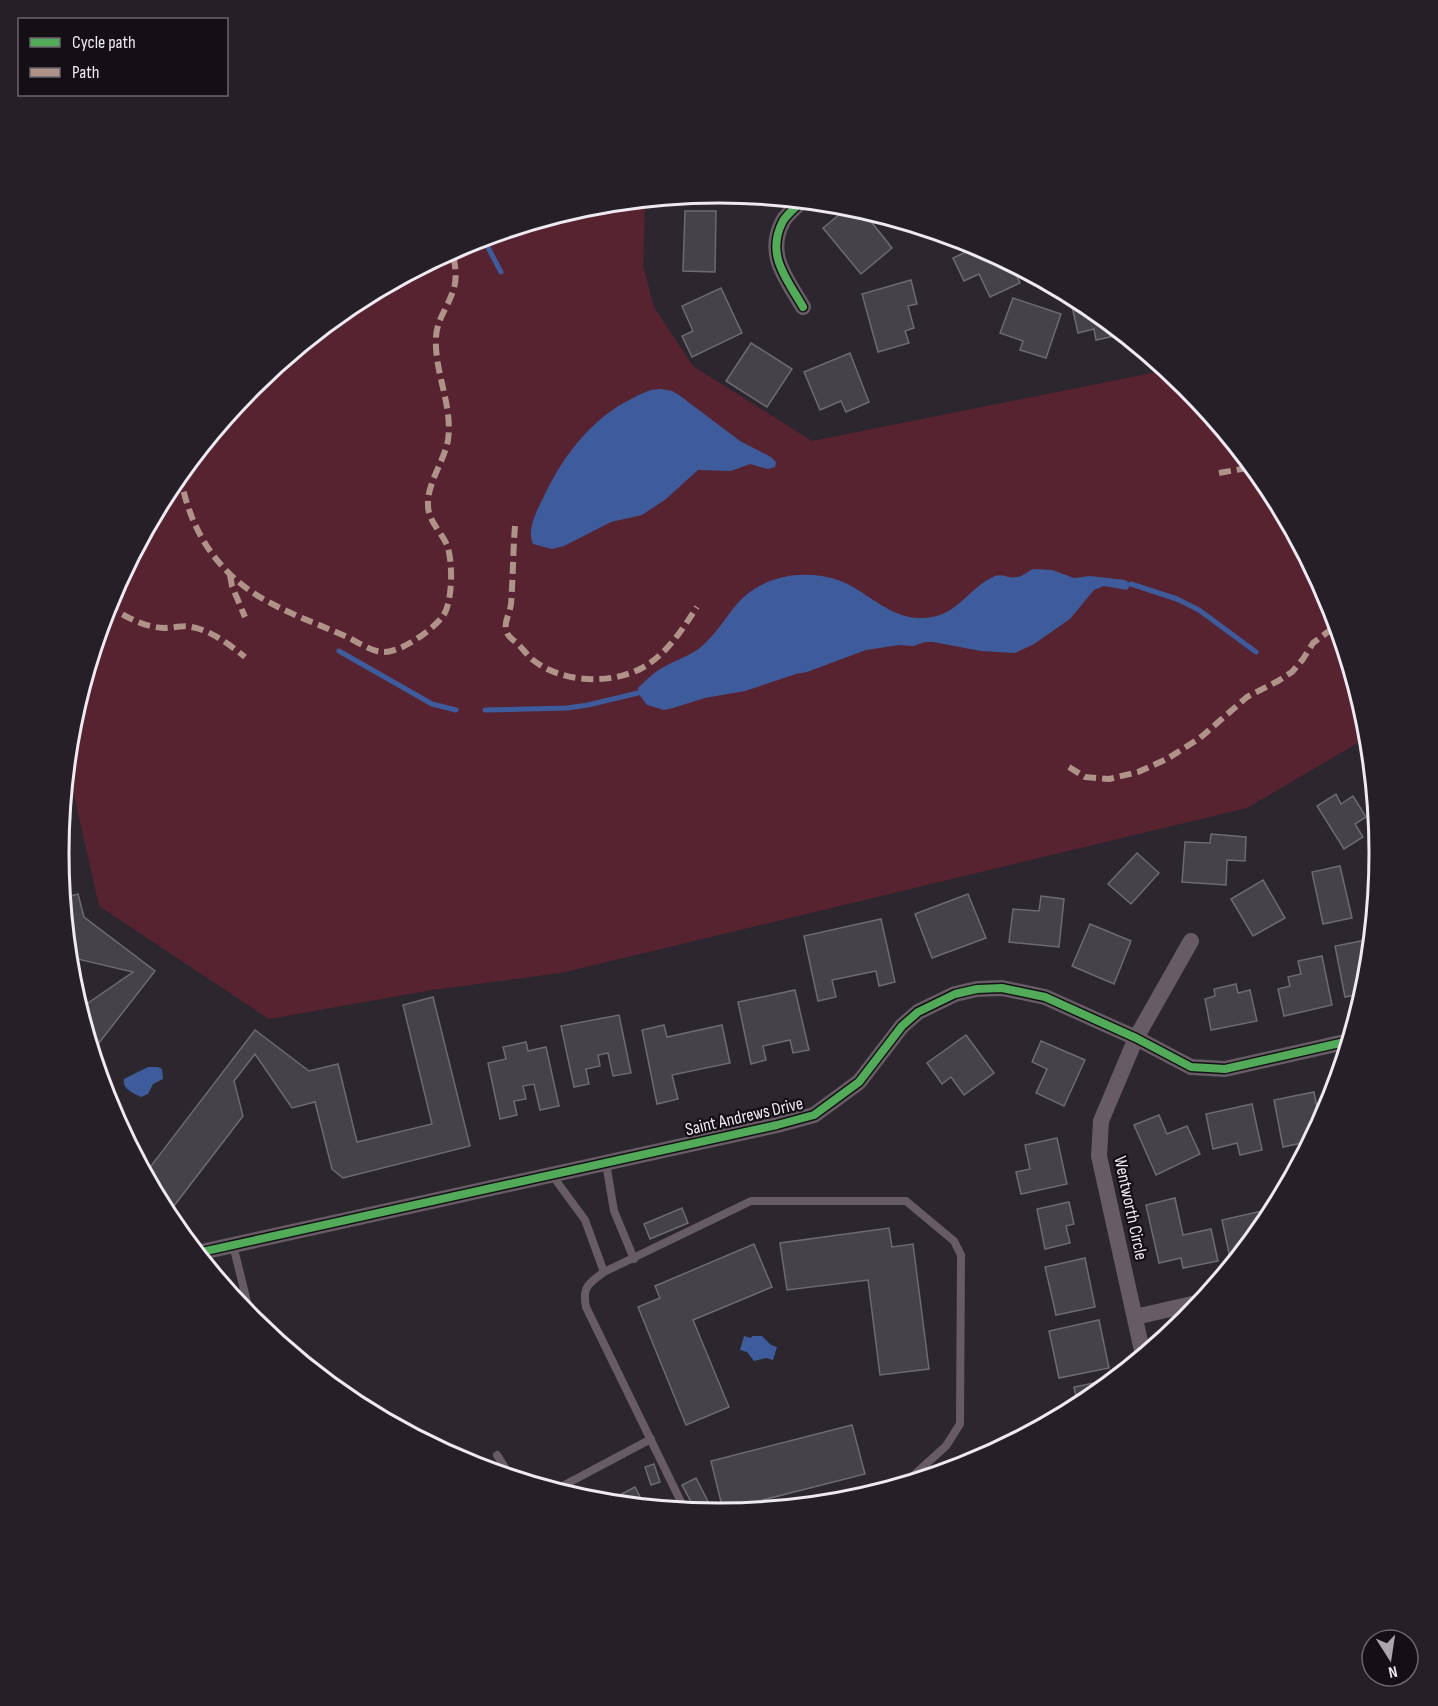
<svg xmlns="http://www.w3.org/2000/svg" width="1438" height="1706" font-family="'Sofia Sans Condensed',sans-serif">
<rect width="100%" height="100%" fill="#2c262e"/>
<polygon fill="#572330" points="649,199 645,209 643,265 654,307 693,366 812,441 1167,370 1186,386 1268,486 1329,601 1367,724 1368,737 1247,808 561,973 432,990 269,1019 99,906 69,773 66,773 71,724 109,600 170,486 252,386 352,304 467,243 590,205"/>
<g fill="#3e5c9b">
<path d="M661 389 672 391 679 395 740 441 771 457 776 462 775 467 768 469 750 464 731 471 698 470 666 499 642 515 611 522 564 546 552 549 533 544C526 529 538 509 544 496 563 456 591 419 631 399 641 394 649 389 661 389Z"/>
<path d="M1033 569 1052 570 1074 578 1090 576 1125 580 1131 584 1127 590 1104 586 1094 590 1070 619 1034 644 1015 653 981 651 933 642H925L913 646 899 645 866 650 807 672 796 674 745 691 705 698 673 708 664 710 647 705 638 693V688C645 681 653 673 662 668 675 660 691 656 702 646 716 634 726 617 737 604 762 575 804 569 838 580 865 589 889 619 921 618 958 618 967 588 995 576 1003 573 1009 579 1017 577 1022 577 1028 571 1033 569Z"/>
<path d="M148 1067H158L162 1069 163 1079 153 1084 148 1094 141 1097C133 1093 122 1089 124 1079Z"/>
<polygon points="744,1336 751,1338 752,1336 762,1336 771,1345 777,1347 773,1360 766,1358 754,1361 747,1352 740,1350"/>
</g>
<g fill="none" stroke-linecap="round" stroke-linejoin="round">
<g stroke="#3e5c9b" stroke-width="5">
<polyline points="483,238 501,272"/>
<polyline points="1131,584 1177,599 1199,610 1256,652"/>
<polyline points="339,651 432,704 456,710"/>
<polyline points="485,710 567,708 588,705 638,693"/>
</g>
</g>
<g fill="#454249" stroke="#6d6a72" stroke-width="1.5">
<polygon points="850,206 861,209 892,248 861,274 823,228"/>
<polygon points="685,211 716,211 715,272 683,271"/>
<polygon points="979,246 1011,264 1020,283 990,297 979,274 964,281 953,258"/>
<polygon points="911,280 917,304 908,306 914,328 905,331 909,343 878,352 862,294"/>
<polygon points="721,288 742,333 692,357 682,336 693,331 682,306"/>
<polygon points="1013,298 1061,314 1046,358 1020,350 1023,341 1000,333"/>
<polygon points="1085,303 1086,304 1123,334 1096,340 1094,329 1078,333 1072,306"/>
<polygon points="751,343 792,369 767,407 726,381"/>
<polygon points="850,353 869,402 846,412 841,401 820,410 804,372"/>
<polygon points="1336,794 1341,804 1353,796 1366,817 1355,824 1363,837 1344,849 1317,806"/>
<polygon points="1211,834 1246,837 1245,861 1227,860 1226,885 1182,882 1185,842 1210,843"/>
<polygon points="1137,853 1159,873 1131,904 1108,884"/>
<polygon points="1340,866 1352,918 1323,924 1312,872"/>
<polygon points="1263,880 1285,918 1253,936 1231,899"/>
<polygon points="78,894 84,917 155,971 92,1052 80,1012 88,1003 133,972 69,957 63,898"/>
<polygon points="968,894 986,938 932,958 915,914"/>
<polygon points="1041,896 1064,899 1059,947 1009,942 1013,909 1039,911"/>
<polygon points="881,919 895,982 879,986 876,971 832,980 836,997 818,1001 804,936"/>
<polygon points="1090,924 1131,941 1114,984 1072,966"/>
<polygon points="1371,939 1367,982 1364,993 1345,997 1335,946"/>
<polygon points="1322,956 1332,1005 1284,1016 1278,989 1290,986 1288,977 1301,974 1298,961"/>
<polygon points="1236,984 1238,993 1250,990 1257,1021 1211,1030 1205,999 1215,996 1214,989"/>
<polygon points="795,990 809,1050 793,1053 790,1040 763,1046 766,1060 751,1064 738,1002"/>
<polygon points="433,997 470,1146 343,1178 332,1169 315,1102 292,1108 255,1054 234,1081 243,1116 167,1215 140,1163 148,1170 255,1030 309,1071 338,1064 357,1142 432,1124 403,1005"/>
<polygon points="619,1015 631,1073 613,1076 608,1053 598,1055 600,1066 586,1069 589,1084 574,1087 561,1026"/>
<polygon points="664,1025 667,1037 722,1025 730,1063 672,1075 678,1099 657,1104 642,1030"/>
<polygon points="966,1035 994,1073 964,1095 951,1077 942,1084 927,1063"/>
<polygon points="1041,1041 1085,1060 1064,1106 1036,1093 1047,1069 1032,1062"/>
<polygon points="526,1042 528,1051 546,1047 559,1106 540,1110 534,1084 523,1086 526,1099 514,1101 517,1115 500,1119 488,1063 506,1059 503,1047"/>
<polygon points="1314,1092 1320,1123 1311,1141 1283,1147 1274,1100"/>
<polygon points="1252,1104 1262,1150 1240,1155 1237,1143 1213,1149 1206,1114"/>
<polygon points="1159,1115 1167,1134 1187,1126 1200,1154 1156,1175 1134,1125"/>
<polygon points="1057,1138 1067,1184 1021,1194 1016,1172 1030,1169 1025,1145"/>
<polygon points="1175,1198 1183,1235 1211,1229 1218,1261 1183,1268 1181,1258 1159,1263 1146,1205"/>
<polygon points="1069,1202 1074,1224 1066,1226 1070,1243 1045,1249 1037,1209"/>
<polygon points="682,1208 688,1223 650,1239 644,1224"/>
<polygon points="1271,1209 1272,1213 1268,1220 1239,1256 1230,1258 1222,1220"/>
<polygon points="889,1228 892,1247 913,1244 929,1369 880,1375 868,1280 787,1290 780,1243"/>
<polygon points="754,1244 772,1287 693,1320 729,1407 686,1425 638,1307 660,1298 655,1286"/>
<polygon points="1085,1258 1095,1307 1056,1315 1045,1267"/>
<polygon points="1099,1320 1109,1368 1059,1378 1049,1331"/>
<polygon points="1113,1379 1086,1402 1078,1406 1074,1387"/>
<polygon points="852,1425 865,1474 723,1510 711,1461"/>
<polygon points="654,1464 660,1482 651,1485 645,1467"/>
<polygon points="696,1478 714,1513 696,1511 682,1485"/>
<polygon points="635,1487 645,1506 606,1502"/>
</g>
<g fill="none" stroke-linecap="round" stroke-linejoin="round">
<g stroke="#675c64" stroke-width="8">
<polyline points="606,1163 614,1211 634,1259"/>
<polyline points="552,1175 585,1220 604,1272"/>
<polyline points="233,1245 251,1318"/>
<polyline points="497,1455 511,1477"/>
<polyline points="555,1490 651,1439"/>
<path d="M685 1510 586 1307C582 1287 588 1284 604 1272L751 1201H906L954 1241 961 1255 960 1424 946 1446 904 1484"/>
</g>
<g stroke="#675c64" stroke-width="16">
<path d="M802 201C796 207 787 214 783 221 765 255 787 279 803 307"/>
<polyline points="197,1253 777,1125 814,1115 859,1082 902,1026 918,1012 955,994 977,989 1002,988 1045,997 1136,1038 1191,1067 1225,1069 1349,1041"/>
<polyline points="1135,1317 1201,1302"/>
<polyline points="1143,1355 1099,1156 1101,1121 1136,1038 1191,941"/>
</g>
<g stroke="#af9288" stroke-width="6" stroke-dasharray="12 6" stroke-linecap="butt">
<polyline points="1219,473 1253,467"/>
<path d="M180 474C186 509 199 541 223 567 255 603 302 617 345 636 356 641 370 651 382 652 399 654 434 629 443 616 453 602 453 561 447 545 441 531 428 521 428 505 427 483 444 462 448 440 453 405 434 372 436 337 437 319 448 307 453 291 458 278 455 263 452 250"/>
<path d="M515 526C513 551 513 578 511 604 510 613 504 621 506 630 508 638 513 639 518 644 523 649 527 655 533 660 562 683 610 685 642 668 667 654 682 630 697 607"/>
<polyline points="230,575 232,586 245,617"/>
<path d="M107 605C125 616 142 627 164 628 173 628 183 625 192 627 212 631 230 645 245 657"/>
<polyline points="1069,767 1085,777 1109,779 1138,772 1167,759 1200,738 1247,697 1278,681 1292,672 1303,659 1313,643 1337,625"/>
</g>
<g stroke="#130f15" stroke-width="11">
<g id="cycleway">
<path d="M802 201C796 207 787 214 783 221 765 255 787 279 803 307"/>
<polyline points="197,1253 777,1125 814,1115 859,1082 902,1026 918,1012 955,994 977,989 1002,988 1045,997 1136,1038 1191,1067 1225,1069 1349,1041"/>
</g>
</g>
<use href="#cycleway" stroke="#51ab58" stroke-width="8"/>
</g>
<g text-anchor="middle" stroke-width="4.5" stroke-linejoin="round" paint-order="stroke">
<g font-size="18" fill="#efe9f2" stroke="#130f15">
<text transform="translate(744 1116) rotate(-13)" y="6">Saint Andrews Drive</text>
<text transform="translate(1131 1208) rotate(78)" y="6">Wentworth Circle</text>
</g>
</g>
<path d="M0 0H1438V1706H0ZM69 853a650 650 0 1 1 1300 0a650 650 0 1 1-1300 0Z" fill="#252027" fill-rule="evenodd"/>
<path fill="none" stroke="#efe9f2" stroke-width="3" d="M69 853a650 650 0 1 1 1300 0a650 650 0 1 1-1300 0Z"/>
<rect x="18" y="18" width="210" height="78" fill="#130f15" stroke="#6b666d" stroke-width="1.5"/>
<rect x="30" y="38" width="30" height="9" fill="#51ab58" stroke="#6b666d" stroke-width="1.5"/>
<text x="72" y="48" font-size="18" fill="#efe9f2">Cycle path</text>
<rect x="30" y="68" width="30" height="9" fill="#af9288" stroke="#6b666d" stroke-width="1.5"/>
<text x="72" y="78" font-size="18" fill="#efe9f2">Path</text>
<g transform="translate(1390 1658) rotate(168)"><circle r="28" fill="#130f15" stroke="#6b666d" stroke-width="1.5"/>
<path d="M0-4.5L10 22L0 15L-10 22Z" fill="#aba5ad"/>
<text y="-9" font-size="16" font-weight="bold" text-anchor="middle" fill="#efe9f2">N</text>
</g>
</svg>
